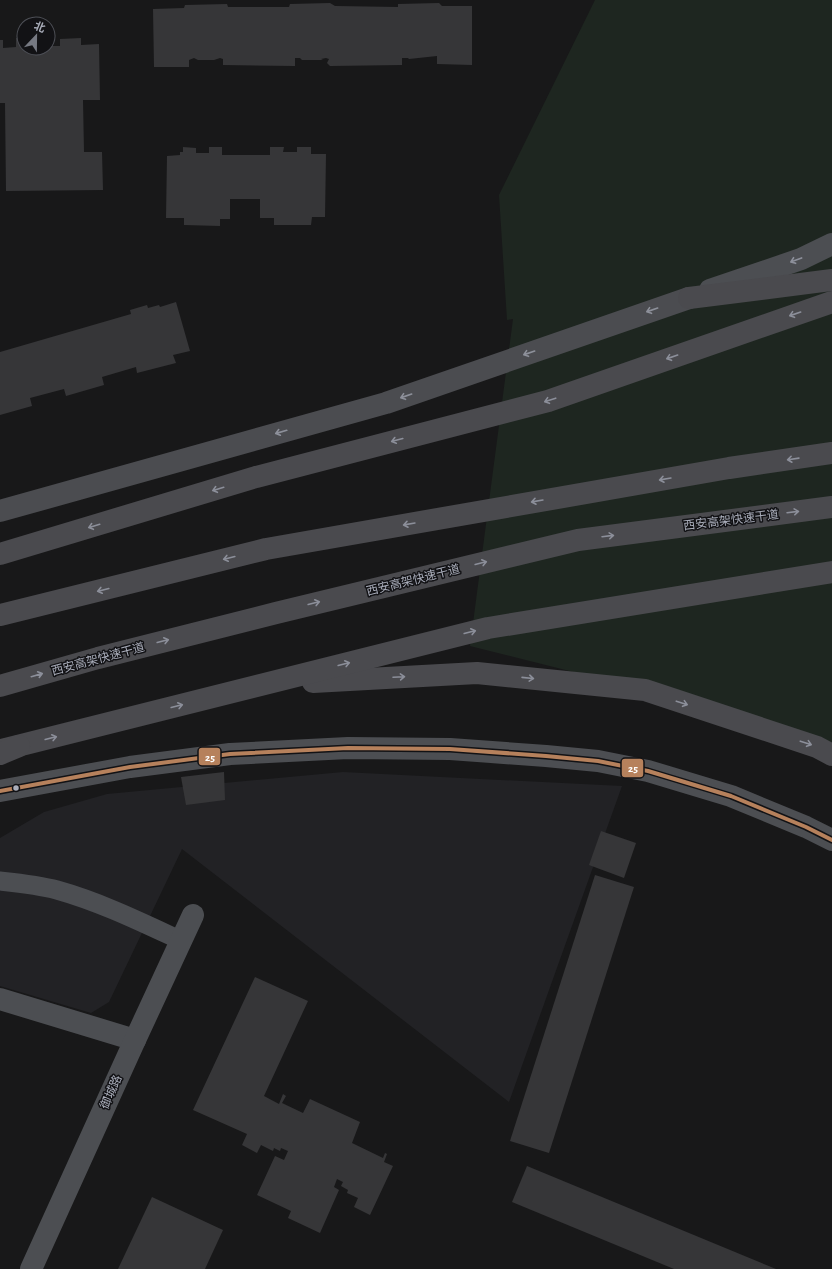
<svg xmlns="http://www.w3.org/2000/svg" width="832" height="1269" font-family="'Alegreya Sans','Noto Sans SC',sans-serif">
<rect width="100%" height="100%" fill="#181819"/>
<polygon fill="#222225" points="343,772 622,786 509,1102 182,849 109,1002 91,1013 0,986 0,838 44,812 107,794"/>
<polygon fill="#1e2620" points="595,0 832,0 832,755 645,690 470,646 513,319 507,320 499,195"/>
<g fill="#363638">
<polygon points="330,3 335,6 398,7 398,4 439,3 442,6 472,6 472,65 437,64 437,56 409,59 408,58 402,58 402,65 330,66 327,63 329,59 326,58 321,59 323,60 302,60 300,58 295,58 295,66 223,65 223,59 220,58 214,60 198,60 194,58 189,60 189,67 154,67 153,9 184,8 185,5 227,4 228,7 289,7 290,4"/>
<polygon points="16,38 24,38 24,48 48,48 48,46 60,46 60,39 81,38 81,45 99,44 100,100 83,100 84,152 102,152 103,190 6,191 5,103 0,103 0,40 3,40 3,48 16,47"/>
<polygon points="183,147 196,148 196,153 209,153 209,147 222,147 222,155 270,155 270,147 284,147 283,152 297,152 297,147 311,147 311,154 326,154 325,217 312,217 311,225 274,225 274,218 260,218 260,199 230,199 230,219 220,219 220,226 184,225 184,218 166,218 167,156 180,155 180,152 183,152"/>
<polygon points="176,302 190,351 173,355 176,363 137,373 136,367 102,377 104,385 66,396 64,389 30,398 32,406 0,415 0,352 131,314 130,310 147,305 148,308 159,305 160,307"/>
<polygon points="224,772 225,800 186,805 181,777"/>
<polygon points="601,831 636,843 624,878 589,865"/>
<polygon points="595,875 634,887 549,1153 510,1141"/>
<polygon points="255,977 308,1001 264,1096 279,1104 283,1094 286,1096 282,1103 303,1113 310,1099 360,1122 352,1143 383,1158 385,1153 387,1154 384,1162 393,1166 370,1215 354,1207 358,1198 347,1193 348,1190 341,1186 343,1182 337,1179 334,1187 339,1190 320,1233 288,1218 291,1211 257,1195 275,1156 284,1160 288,1151 281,1148 280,1151 274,1148 273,1151 261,1145 257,1153 242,1145 247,1134 193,1110"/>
<polygon points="527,1166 776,1269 674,1269 512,1202"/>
<polygon points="152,1197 223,1230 205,1269 118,1269"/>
</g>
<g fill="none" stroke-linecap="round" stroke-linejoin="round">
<path stroke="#4c4e52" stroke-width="19" d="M0 881C19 883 39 885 57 890 100 902 141 922 182 941"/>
<polyline stroke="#4c4e52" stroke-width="22" points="0,999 135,1040"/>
<g stroke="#4c4e52" stroke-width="22">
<polyline points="710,290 801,259 832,244"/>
<polyline points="0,791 130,767 230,754 348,748 450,749 546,756 598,761 648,771 731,796 806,827 832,840"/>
<polyline points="31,1269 135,1040 193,915"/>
</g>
<polyline stroke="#4b4c50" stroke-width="22" points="0,511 386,403 689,298"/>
<g stroke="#4a4a4e" stroke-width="22">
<polyline points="689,298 832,280"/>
<polyline points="0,554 256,477 548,401 832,302"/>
<polyline points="0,615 266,549 729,468 832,453"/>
<polyline points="313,682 477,673 645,690 817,747 832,755"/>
<polyline points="0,686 98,658 276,613 578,540 832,507"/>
<polyline points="1,750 488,628 832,572"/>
</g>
<polyline stroke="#4a4a4e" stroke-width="22" points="0,754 19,746"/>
<g stroke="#121215" stroke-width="7">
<polyline id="bus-1" points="0,791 130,767 230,754 348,748 450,749 546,756 598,761 648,771 731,796 806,827 832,840"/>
</g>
<use href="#bus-1" stroke="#b6815c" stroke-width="4"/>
</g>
<defs><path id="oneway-shaft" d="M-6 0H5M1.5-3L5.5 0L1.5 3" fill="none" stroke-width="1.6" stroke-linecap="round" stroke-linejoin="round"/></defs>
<use stroke="#8d909b" href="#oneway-shaft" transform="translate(796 260) rotate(160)"/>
<g stroke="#8d909a">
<use href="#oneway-shaft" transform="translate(652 310) rotate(161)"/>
<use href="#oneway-shaft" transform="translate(529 353) rotate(161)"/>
<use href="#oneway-shaft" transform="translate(406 396) rotate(161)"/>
<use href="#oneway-shaft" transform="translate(281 432) rotate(164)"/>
</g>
<g stroke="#8c8f9a">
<use href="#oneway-shaft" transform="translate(795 314) rotate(161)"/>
<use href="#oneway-shaft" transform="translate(672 357) rotate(161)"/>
<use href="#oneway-shaft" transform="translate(550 400) rotate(162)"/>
<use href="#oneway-shaft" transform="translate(397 440) rotate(165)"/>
<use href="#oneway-shaft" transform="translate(793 459) rotate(172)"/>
<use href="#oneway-shaft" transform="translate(665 479) rotate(170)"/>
<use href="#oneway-shaft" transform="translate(218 489) rotate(163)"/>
<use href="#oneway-shaft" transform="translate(537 501) rotate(170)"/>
<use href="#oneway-shaft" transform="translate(793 512) rotate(-7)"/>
<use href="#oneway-shaft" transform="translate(409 524) rotate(170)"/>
<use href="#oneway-shaft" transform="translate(94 526) rotate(163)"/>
<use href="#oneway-shaft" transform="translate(608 536) rotate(-7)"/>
<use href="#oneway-shaft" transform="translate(229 558) rotate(166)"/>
<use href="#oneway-shaft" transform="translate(481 563) rotate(-14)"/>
<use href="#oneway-shaft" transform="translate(103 590) rotate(166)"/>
<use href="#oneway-shaft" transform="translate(314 603) rotate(-14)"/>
<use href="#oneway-shaft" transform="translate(470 632) rotate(-14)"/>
<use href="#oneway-shaft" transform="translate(163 641) rotate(-14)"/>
<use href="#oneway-shaft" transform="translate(344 664) rotate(-14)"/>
<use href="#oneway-shaft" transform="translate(37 675) rotate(-16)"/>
<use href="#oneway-shaft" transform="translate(399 677) rotate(-3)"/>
<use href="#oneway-shaft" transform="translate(528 678) rotate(6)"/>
<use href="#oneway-shaft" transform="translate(682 703) rotate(18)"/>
<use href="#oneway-shaft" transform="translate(177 706) rotate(-14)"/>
<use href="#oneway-shaft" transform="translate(51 738) rotate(-14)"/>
<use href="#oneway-shaft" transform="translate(806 743) rotate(18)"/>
</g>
<circle fill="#a9adba" stroke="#121215" stroke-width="1.5" cx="16" cy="788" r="3.5"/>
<g text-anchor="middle" stroke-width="3" stroke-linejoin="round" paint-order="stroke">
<g font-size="12" fill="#a9adba" stroke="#121215">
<text transform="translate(731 520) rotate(-7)" y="4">西安高架快速干道</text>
<text transform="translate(413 580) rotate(-14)" y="4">西安高架快速干道</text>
<text transform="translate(98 659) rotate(-15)" y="4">西安高架快速干道</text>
<text transform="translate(111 1092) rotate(-66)" y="4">御城路</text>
</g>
</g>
<g stroke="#121215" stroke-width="1.5">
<rect x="198" y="747" width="23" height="19" rx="4" fill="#b6815c"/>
<rect x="621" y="758" width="23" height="20" rx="4" fill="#b6815c"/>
</g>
<g font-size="11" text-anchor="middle" font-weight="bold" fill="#fff">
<text x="210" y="761">25</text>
<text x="633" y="772">25</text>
</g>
<g transform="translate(36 36) rotate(22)"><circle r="19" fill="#121215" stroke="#4e5057"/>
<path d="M0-3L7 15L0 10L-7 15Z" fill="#767982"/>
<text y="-6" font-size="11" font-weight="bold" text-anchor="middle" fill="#a9adba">北</text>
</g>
</svg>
